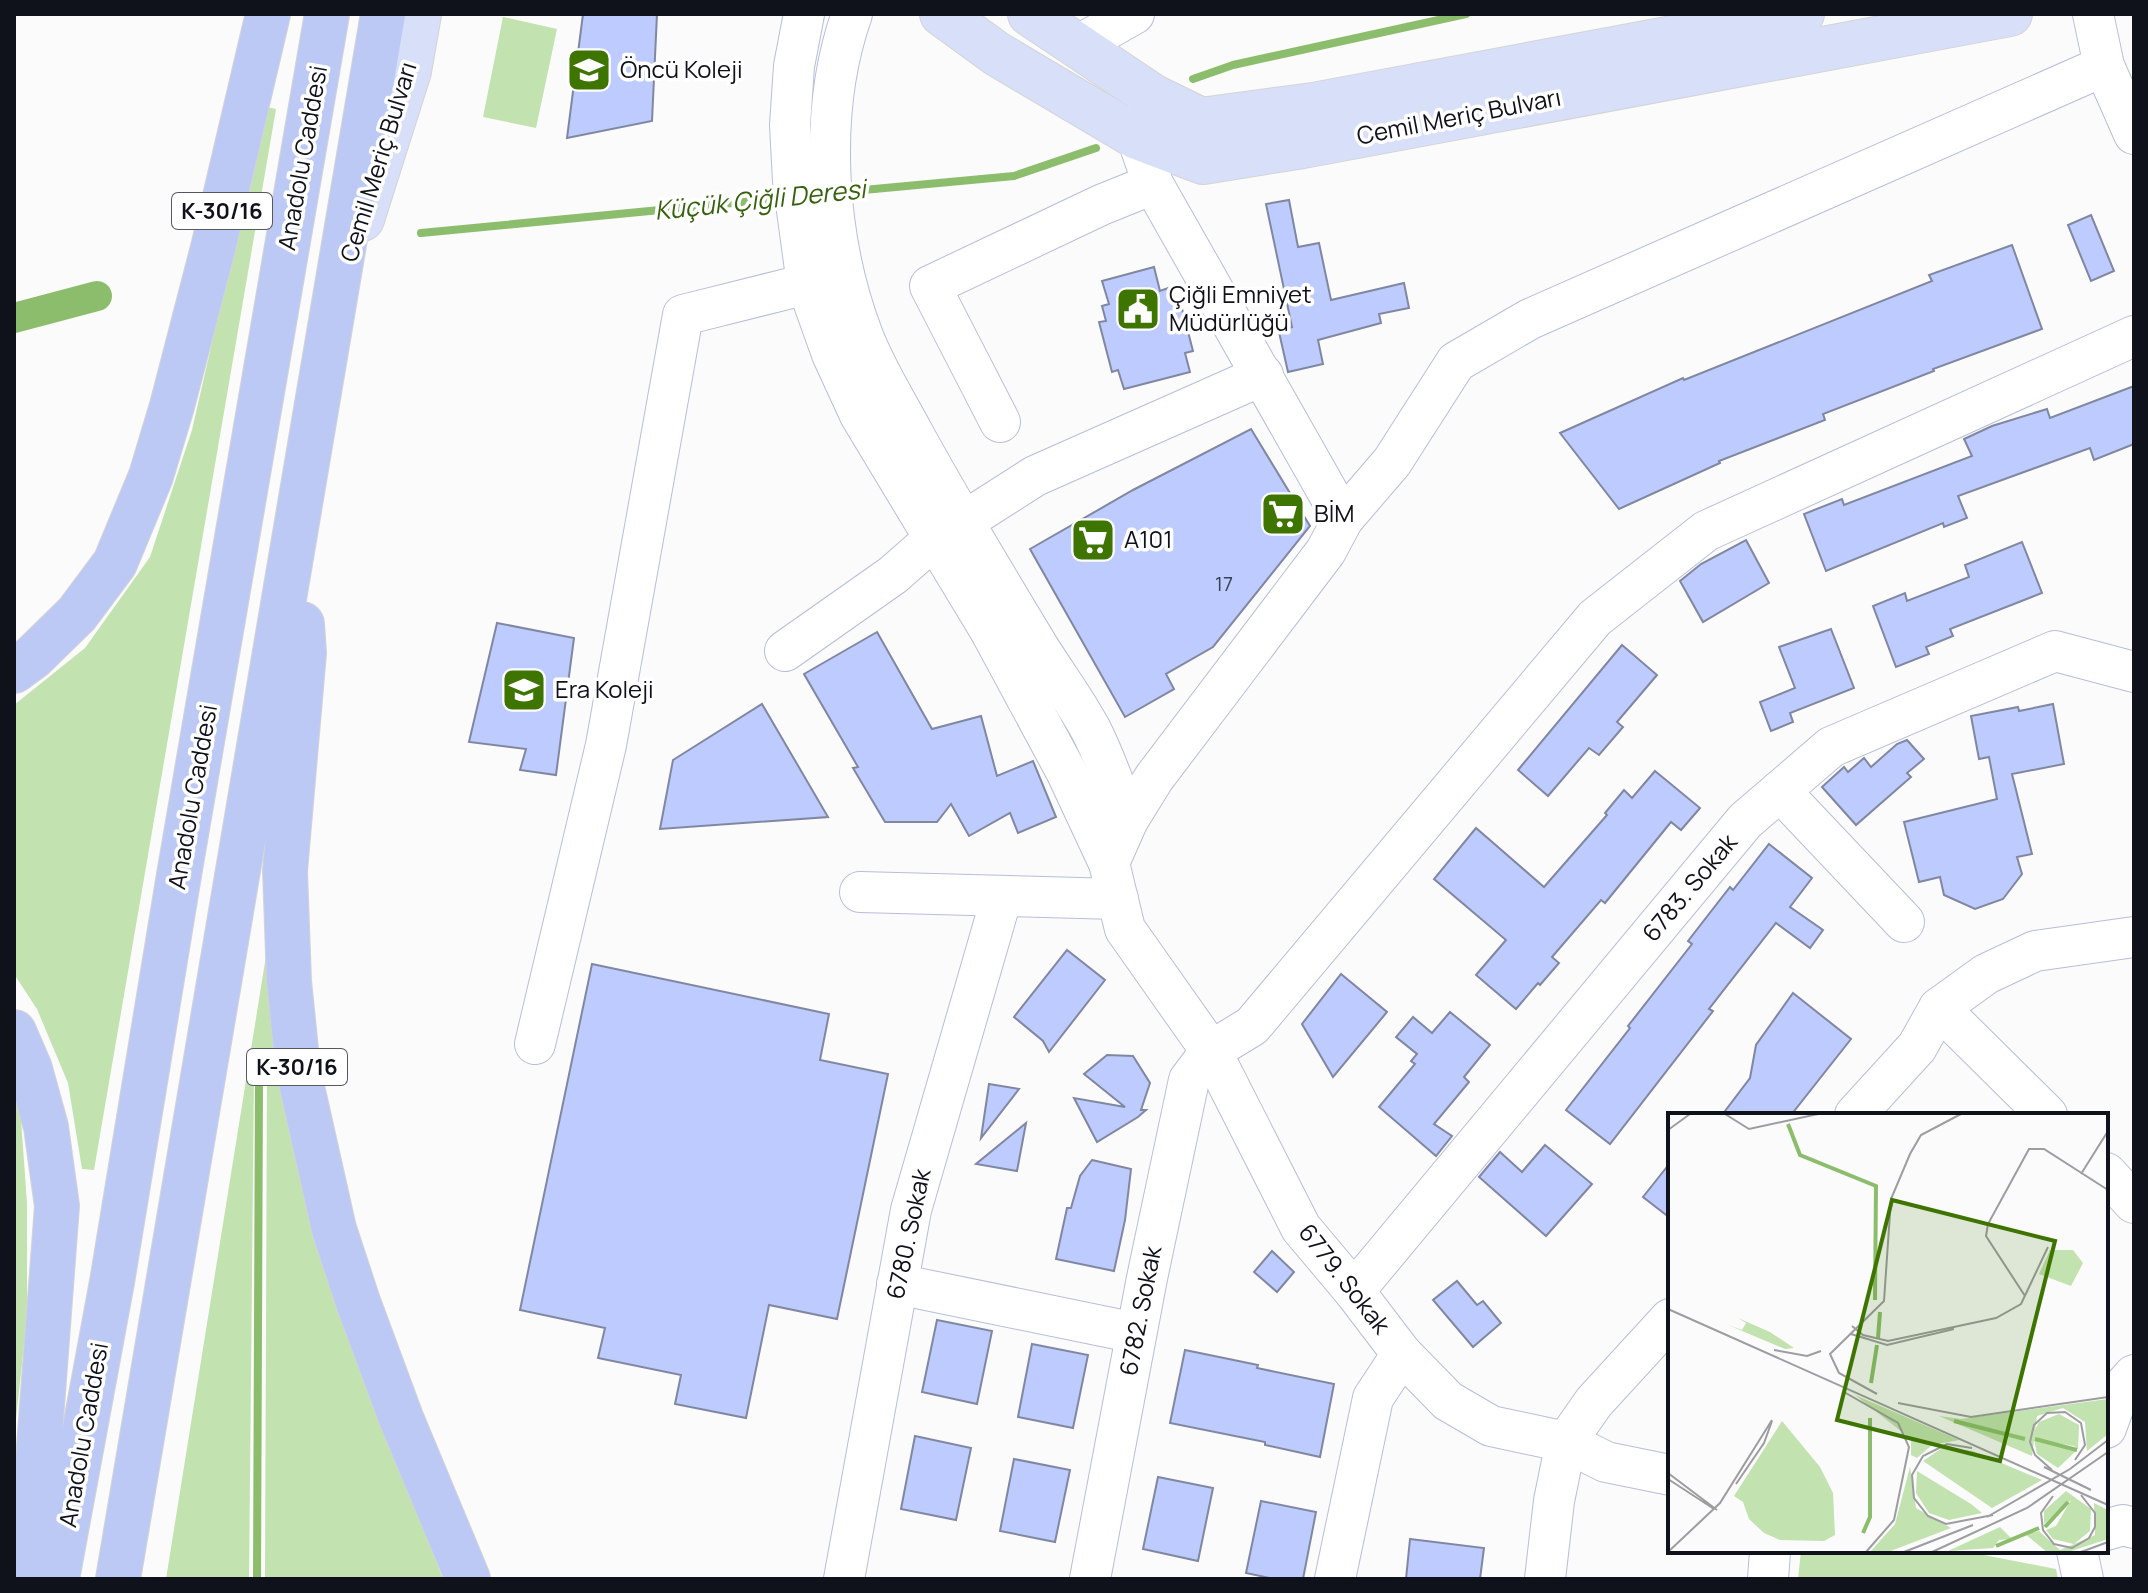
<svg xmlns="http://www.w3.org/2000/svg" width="2148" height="1593" font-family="Manrope,sans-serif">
<rect width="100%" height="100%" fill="#fbfbfb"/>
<g fill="#c2e2af">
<polygon points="503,17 557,29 536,128 483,117"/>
<polygon points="266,107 276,109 94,1170 82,1169 68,1083 37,1009 14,974 14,705 85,648 150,557 192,430"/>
<polygon points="270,931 291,1134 312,1230 344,1327 443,1579 265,1579 267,1073 254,1071 249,1579 166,1579"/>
<polygon points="14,1091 20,1106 27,1203 27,1318 14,1437"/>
<polygon points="1801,1551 1963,1551 2056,1569 2058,1579 1798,1579"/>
</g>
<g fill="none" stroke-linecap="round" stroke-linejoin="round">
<g stroke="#8cbd6c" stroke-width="8">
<polyline points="1193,79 1233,65 1466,14"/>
<polyline points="842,192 1014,176 1096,148"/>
<polyline points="421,233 784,198"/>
<polyline points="257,1579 259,1078"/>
</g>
<polyline stroke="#8cbd6c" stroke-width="30" points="14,318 97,296"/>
</g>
<g fill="#bdcbfe" stroke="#8087a0" stroke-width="2">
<polygon points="583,14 657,14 652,121 567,138"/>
<polygon points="1289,200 1298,247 1319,243 1331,300 1404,283 1409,308 1379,314 1381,323 1318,340 1323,364 1288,372 1279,332 1292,327 1266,204"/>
<polygon points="2091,215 2114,271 2091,281 2068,225"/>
<polygon points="2012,245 2042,329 1933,369 1934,371 1823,414 1825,420 1719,461 1720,463 1619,509 1560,433 1683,378 1684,380 1932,281 1929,275"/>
<polygon points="1154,267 1160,291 1168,288 1172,303 1180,301 1193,351 1185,353 1190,372 1124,389 1118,370 1112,372 1099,322 1106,321 1102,306 1109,304 1102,281"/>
<polygon points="2134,386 2134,444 2094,460 2090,448 1958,496 1967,518 1944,527 1943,523 1826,571 1804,514 1842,499 1844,505 1972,456 1964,439 1992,426 2047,409 2050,418"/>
<polygon points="1251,429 1310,526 1213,647 1166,674 1174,689 1125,717 1030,549 1133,490"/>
<polygon points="1746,540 1769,583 1703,622 1680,581 1701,564"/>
<polygon points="2022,542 2042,593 1950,629 1953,636 1926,647 1929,654 1896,667 1873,606 1905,593 1907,601 1969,577 1965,565"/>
<polygon points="497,623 574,638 556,775 520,770 526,749 469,742"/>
<polygon points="1831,629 1854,688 1790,713 1793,722 1771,731 1760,702 1795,688 1779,647"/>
<polygon points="877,632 932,729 981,716 997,776 1033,761 1056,817 1018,833 1010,813 969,836 951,804 937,822 885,822 853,768 858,767 804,674"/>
<polygon points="1622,645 1657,675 1617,722 1623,727 1599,755 1589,748 1548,796 1518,770"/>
<polygon points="762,704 828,817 660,829 673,760"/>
<polygon points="2053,704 2064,764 2012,774 2032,854 2017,857 2022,874 2003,899 1975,909 1944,895 1940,877 1919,882 1904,822 1997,799 1989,757 1979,759 1971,716 2018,707 2019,711"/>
<polygon points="1907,740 1924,759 1907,773 1911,777 1856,825 1822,787 1844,767 1848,772 1864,758 1871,767 1897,744"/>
<polygon points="1655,771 1700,808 1681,830 1671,822 1605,903 1601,900 1552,957 1559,963 1540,985 1538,983 1516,1009 1476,975 1506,940 1434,879 1476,828 1544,887 1607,815 1605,813 1624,790 1632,798"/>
<polygon points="1769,844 1812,878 1790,907 1823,930 1810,948 1776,923 1709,1009 1713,1011 1610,1144 1566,1110 1630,1028 1628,1026 1692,944 1688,941 1730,887 1733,890"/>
<polygon points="1067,950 1105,980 1049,1052 1043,1041 1014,1017"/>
<polygon points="592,964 829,1014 820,1060 888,1074 837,1319 769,1305 746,1418 675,1404 681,1375 598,1358 605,1328 520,1310"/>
<polygon points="1341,974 1387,1012 1333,1077 1302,1024"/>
<polygon points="1793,993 1851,1039 1791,1115 1722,1115 1750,1078 1756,1045"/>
<polygon points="1450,1012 1490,1045 1464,1077 1469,1082 1434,1124 1452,1136 1436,1156 1379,1107 1415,1064 1411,1061 1417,1054 1396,1037 1413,1017 1432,1033"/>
<polygon points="1107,1055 1133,1056 1150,1083 1141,1110 1146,1110 1138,1117 1097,1142 1074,1098 1125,1107 1084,1074"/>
<polygon points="989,1084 1019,1089 981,1138"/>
<polygon points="1026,1123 1017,1171 976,1164"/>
<polygon points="1545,1145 1592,1184 1546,1236 1479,1177 1500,1152 1522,1172"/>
<polygon points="1092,1160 1131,1169 1125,1220 1114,1271 1056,1259 1067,1208 1071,1208 1080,1176"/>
<polygon points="1670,1163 1670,1218 1643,1197"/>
<polygon points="1272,1251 1294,1272 1277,1292 1254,1272"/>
<polygon points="1457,1281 1477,1305 1483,1301 1501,1323 1473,1347 1433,1300"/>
<polygon points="937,1320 992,1331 977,1404 922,1392"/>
<polygon points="1032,1344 1088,1355 1073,1428 1018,1417"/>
<polygon points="1185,1350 1258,1365 1257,1368 1334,1384 1320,1457 1265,1445 1265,1442 1170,1423"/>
<polygon points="915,1436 971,1448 956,1520 901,1509"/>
<polygon points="1014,1459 1070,1470 1055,1542 1000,1531"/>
<polygon points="1158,1477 1213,1488 1198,1561 1143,1549"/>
<polygon points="1261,1501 1316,1512 1303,1579 1274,1579 1246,1573"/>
<polygon points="1410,1539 1484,1548 1480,1579 1406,1579"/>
</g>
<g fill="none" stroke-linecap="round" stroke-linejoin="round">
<g stroke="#b7bed9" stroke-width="42">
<g id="minor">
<polyline points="804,14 794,66 790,125 793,181 807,284 832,354 860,415 991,632 1067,773 1109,863"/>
<path d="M852 14C817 113 826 239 863 336 876 370 896 401 913 433 953 506 996 577 1039 648 1056 675 1076 702 1091 730 1106 759 1116 791 1128 820"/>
<polyline points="2093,14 2104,66 2134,134"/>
<polyline points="1077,46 1134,14"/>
<polyline points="1147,112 1137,137 1153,184 1343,519 1326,551 1154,778 1128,820 1109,863 1125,929 1211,1051 1301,1228 1354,1291 1402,1354 1448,1401 1491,1426 1566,1442 1606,1462 1670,1475"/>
<polyline points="1000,422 930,286 1101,205 1153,184"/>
<polyline points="1343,519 1392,462 1456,362 1530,319 2104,66"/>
<polyline points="963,522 1035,476 1263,375"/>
<polyline points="785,651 893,575 935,538"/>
<polyline points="1780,791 1904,922"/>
<polyline points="860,892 1118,899"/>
<polyline points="1939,1008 2047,1115"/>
<polyline points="535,1044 606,745 683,315 807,284"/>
<polyline points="1855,1115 1917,1047 1939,1008 1986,974 2035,951 2134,937"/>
<polyline points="2106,1173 2134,1203"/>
<polyline points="897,1284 1136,1333"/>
<polyline points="1354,1291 1745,821 1831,747 2055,651 2134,672"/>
<polyline points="2106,1428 2119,1392 2134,1375"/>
<polyline points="2106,1530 2123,1525 2134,1528"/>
<polyline points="2077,1551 2083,1579"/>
<polyline points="844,1579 911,1210 1002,896"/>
<polyline points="1090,1579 1147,1278 1189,1080 1211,1051 1252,1026 1595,618 1706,531 2134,336"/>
<polyline points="1335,1579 1373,1398 1402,1354"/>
<polyline points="1545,1579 1554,1501 1566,1442 1594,1402 1670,1319"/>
<polyline points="1768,1579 1770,1551"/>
</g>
</g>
<g stroke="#d4d4d6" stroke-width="46">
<g id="major">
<polyline points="942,14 997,54 1137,137 1203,162 1303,146 2010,14"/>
<polyline points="1030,14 1154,97 1201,120 1313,105 1802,14"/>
<polyline points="362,219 409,71 419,14"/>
</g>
</g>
<g stroke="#d4d4d6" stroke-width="46">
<g id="highway">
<polyline points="302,624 304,653 285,871 289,981 298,1069 334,1229 358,1302 401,1418 468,1579"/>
<polyline points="14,671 33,657 77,614 115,563 151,476 172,406 213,248 268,14"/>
<polyline points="14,1032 30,1069 46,1127 57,1206 29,1579"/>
<polyline points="57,1579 112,1282 179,875 327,14"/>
<polyline points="118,1579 383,14"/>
</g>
</g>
<use href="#minor" stroke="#fff" stroke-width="40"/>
<use href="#major" stroke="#d7dff9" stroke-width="44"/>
<use href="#highway" stroke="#bdc9f5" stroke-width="44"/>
</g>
<defs>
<g id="school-square" transform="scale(2.3)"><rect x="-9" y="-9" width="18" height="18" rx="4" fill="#3e7400" stroke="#fff"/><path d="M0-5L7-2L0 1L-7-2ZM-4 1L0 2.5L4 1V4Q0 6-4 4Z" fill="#fff"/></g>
<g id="civic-square" transform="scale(2.3)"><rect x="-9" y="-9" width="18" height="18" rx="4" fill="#3e7400" stroke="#fff"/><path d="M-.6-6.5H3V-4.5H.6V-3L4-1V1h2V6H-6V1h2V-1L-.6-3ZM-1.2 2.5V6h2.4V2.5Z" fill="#fff"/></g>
<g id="supermarket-square" transform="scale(2.3)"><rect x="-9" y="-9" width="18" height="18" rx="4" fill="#3e7400" stroke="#fff"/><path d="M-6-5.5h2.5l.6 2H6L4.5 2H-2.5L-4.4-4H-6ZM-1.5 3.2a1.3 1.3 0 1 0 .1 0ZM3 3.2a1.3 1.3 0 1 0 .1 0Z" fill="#fff"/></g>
</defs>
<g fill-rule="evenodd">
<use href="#school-square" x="589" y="70"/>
<use href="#civic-square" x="1138" y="309"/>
<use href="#supermarket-square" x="1283" y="514"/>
<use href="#supermarket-square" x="1093" y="540"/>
<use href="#school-square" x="524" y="690"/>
</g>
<g text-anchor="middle" stroke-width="7" stroke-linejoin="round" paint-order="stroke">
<g font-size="20" fill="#3a4054">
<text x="1224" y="591">17</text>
</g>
<g fill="#fff" stroke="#57585f" stroke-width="2">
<rect x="172" y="193" width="100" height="36" rx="6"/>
<rect x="247" y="1049" width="100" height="36" rx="6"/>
</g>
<g font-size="22" font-weight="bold" fill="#0f111b">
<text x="222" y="219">K-30/16</text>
<text x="297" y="1075">K-30/16</text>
</g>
<g font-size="24" fill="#0f111b" stroke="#fff" text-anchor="start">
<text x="620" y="78">Öncü Koleji</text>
<text x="1169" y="303">Çiğli Emniyet<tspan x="1169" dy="28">Müdürlüğü</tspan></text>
<text x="1314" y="522">BİM</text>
<text x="1124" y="548">A101</text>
<text x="555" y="698">Era Koleji</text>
</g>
<g font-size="24" fill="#0f111b" stroke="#fff">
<text transform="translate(1459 117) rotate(-11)" y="8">Cemil Meriç Bulvarı</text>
<text transform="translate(303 158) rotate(-80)" y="8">Anadolu Caddesi</text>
<text transform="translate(379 162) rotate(-73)" y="8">Cemil Meriç Bulvarı</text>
<text transform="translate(193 797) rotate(-80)" y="8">Anadolu Caddesi</text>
<text transform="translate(1690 888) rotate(-50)" y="8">6783. Sokak</text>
<text transform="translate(909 1234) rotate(-78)" y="8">6780. Sokak</text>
<text transform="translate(1344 1279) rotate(52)" y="8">6779. Sokak</text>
<text transform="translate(1141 1311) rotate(-79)" y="8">6782. Sokak</text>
<text transform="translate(84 1435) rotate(-80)" y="8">Anadolu Caddesi</text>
</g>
<g font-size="26" font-style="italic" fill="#36620d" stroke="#fff">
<text transform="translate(760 200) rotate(-6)" y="9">Küçük Çiğli Deresi</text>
</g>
</g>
<g transform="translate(1668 1113)">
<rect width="440" height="440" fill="#fbfbfb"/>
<path d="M382 137H405L415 150 403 173 371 161ZM70 205 102 219 126 235 117 236 60 212 74 217 78 210ZM187 282 291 327 264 332 249 345 243 342V326ZM440 286V321L419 338 417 309 395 295 369 303 364 343 271 303 293 306ZM391 301 411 312 410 336 406 333 367 326 408 338 390 355 369 341 365 321 371 309ZM114 308 152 354 165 380 167 422 156 428 112 427 96 420 81 406 75 389 66 383ZM274 335 305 338 374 367 324 395 255 348ZM242 354 248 395 283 415 220 439H202L227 411ZM249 358 303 391 314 400 281 407 261 400 248 380ZM398 378 423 396 422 418 406 431 385 426 378 417 388 413 403 387 376 411V398ZM426 390 440 397V426L400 439H379L357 421 371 418 392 437 427 422ZM332 414 344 426 331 427 325 435 280 438Z" fill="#c2e2af"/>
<path fill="none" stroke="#8cbd6c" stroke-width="4" d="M120 11 132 42 208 73 207 187M210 225 212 199M203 270 209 232M286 308 357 326M367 326 409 337M377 414 400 389M195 420 202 404V305M328 433 371 415"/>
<path fill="none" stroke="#9d9da1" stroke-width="2" d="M57 1 81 16 150 1M0 17 22 1M413 61 440 18M357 183 318 123 320 111 361 36H376L440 77M0 196 440 392M184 213 195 222 220 228 328 205 353 191 380 134M183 221 219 232 286 216M106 237 139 243 153 238M176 279 230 310 241 334 226 407 198 439M209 281 171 260 162 241 216 188 223 86 242 41 253 22 293 1M230 290 303 304 440 284M304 335 279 331 255 343 244 362 246 385 260 403 278 411 325 402M376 354 423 377M384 357 367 342 362 329 366 312 379 300 397 299 413 310 417 332 407 347M0 360 49 397M0 366 46 396M68 371 96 330 104 308M385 383 373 400 375 417 386 431 404 435 421 425 427 414V400L413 382M319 404 402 356 440 327M0 439 52 390 104 307M236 439 305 412M264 439 359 395 440 339M301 439H342M413 439 440 429"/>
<path fill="#3e7400" fill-opacity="0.15" stroke="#3e7400" stroke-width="4" d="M224 87 387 128 332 348 169 307Z"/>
<rect width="440" height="440" fill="none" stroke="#0f111b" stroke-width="4"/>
</g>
<rect width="2148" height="1593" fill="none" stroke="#0f111b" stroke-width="32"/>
</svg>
